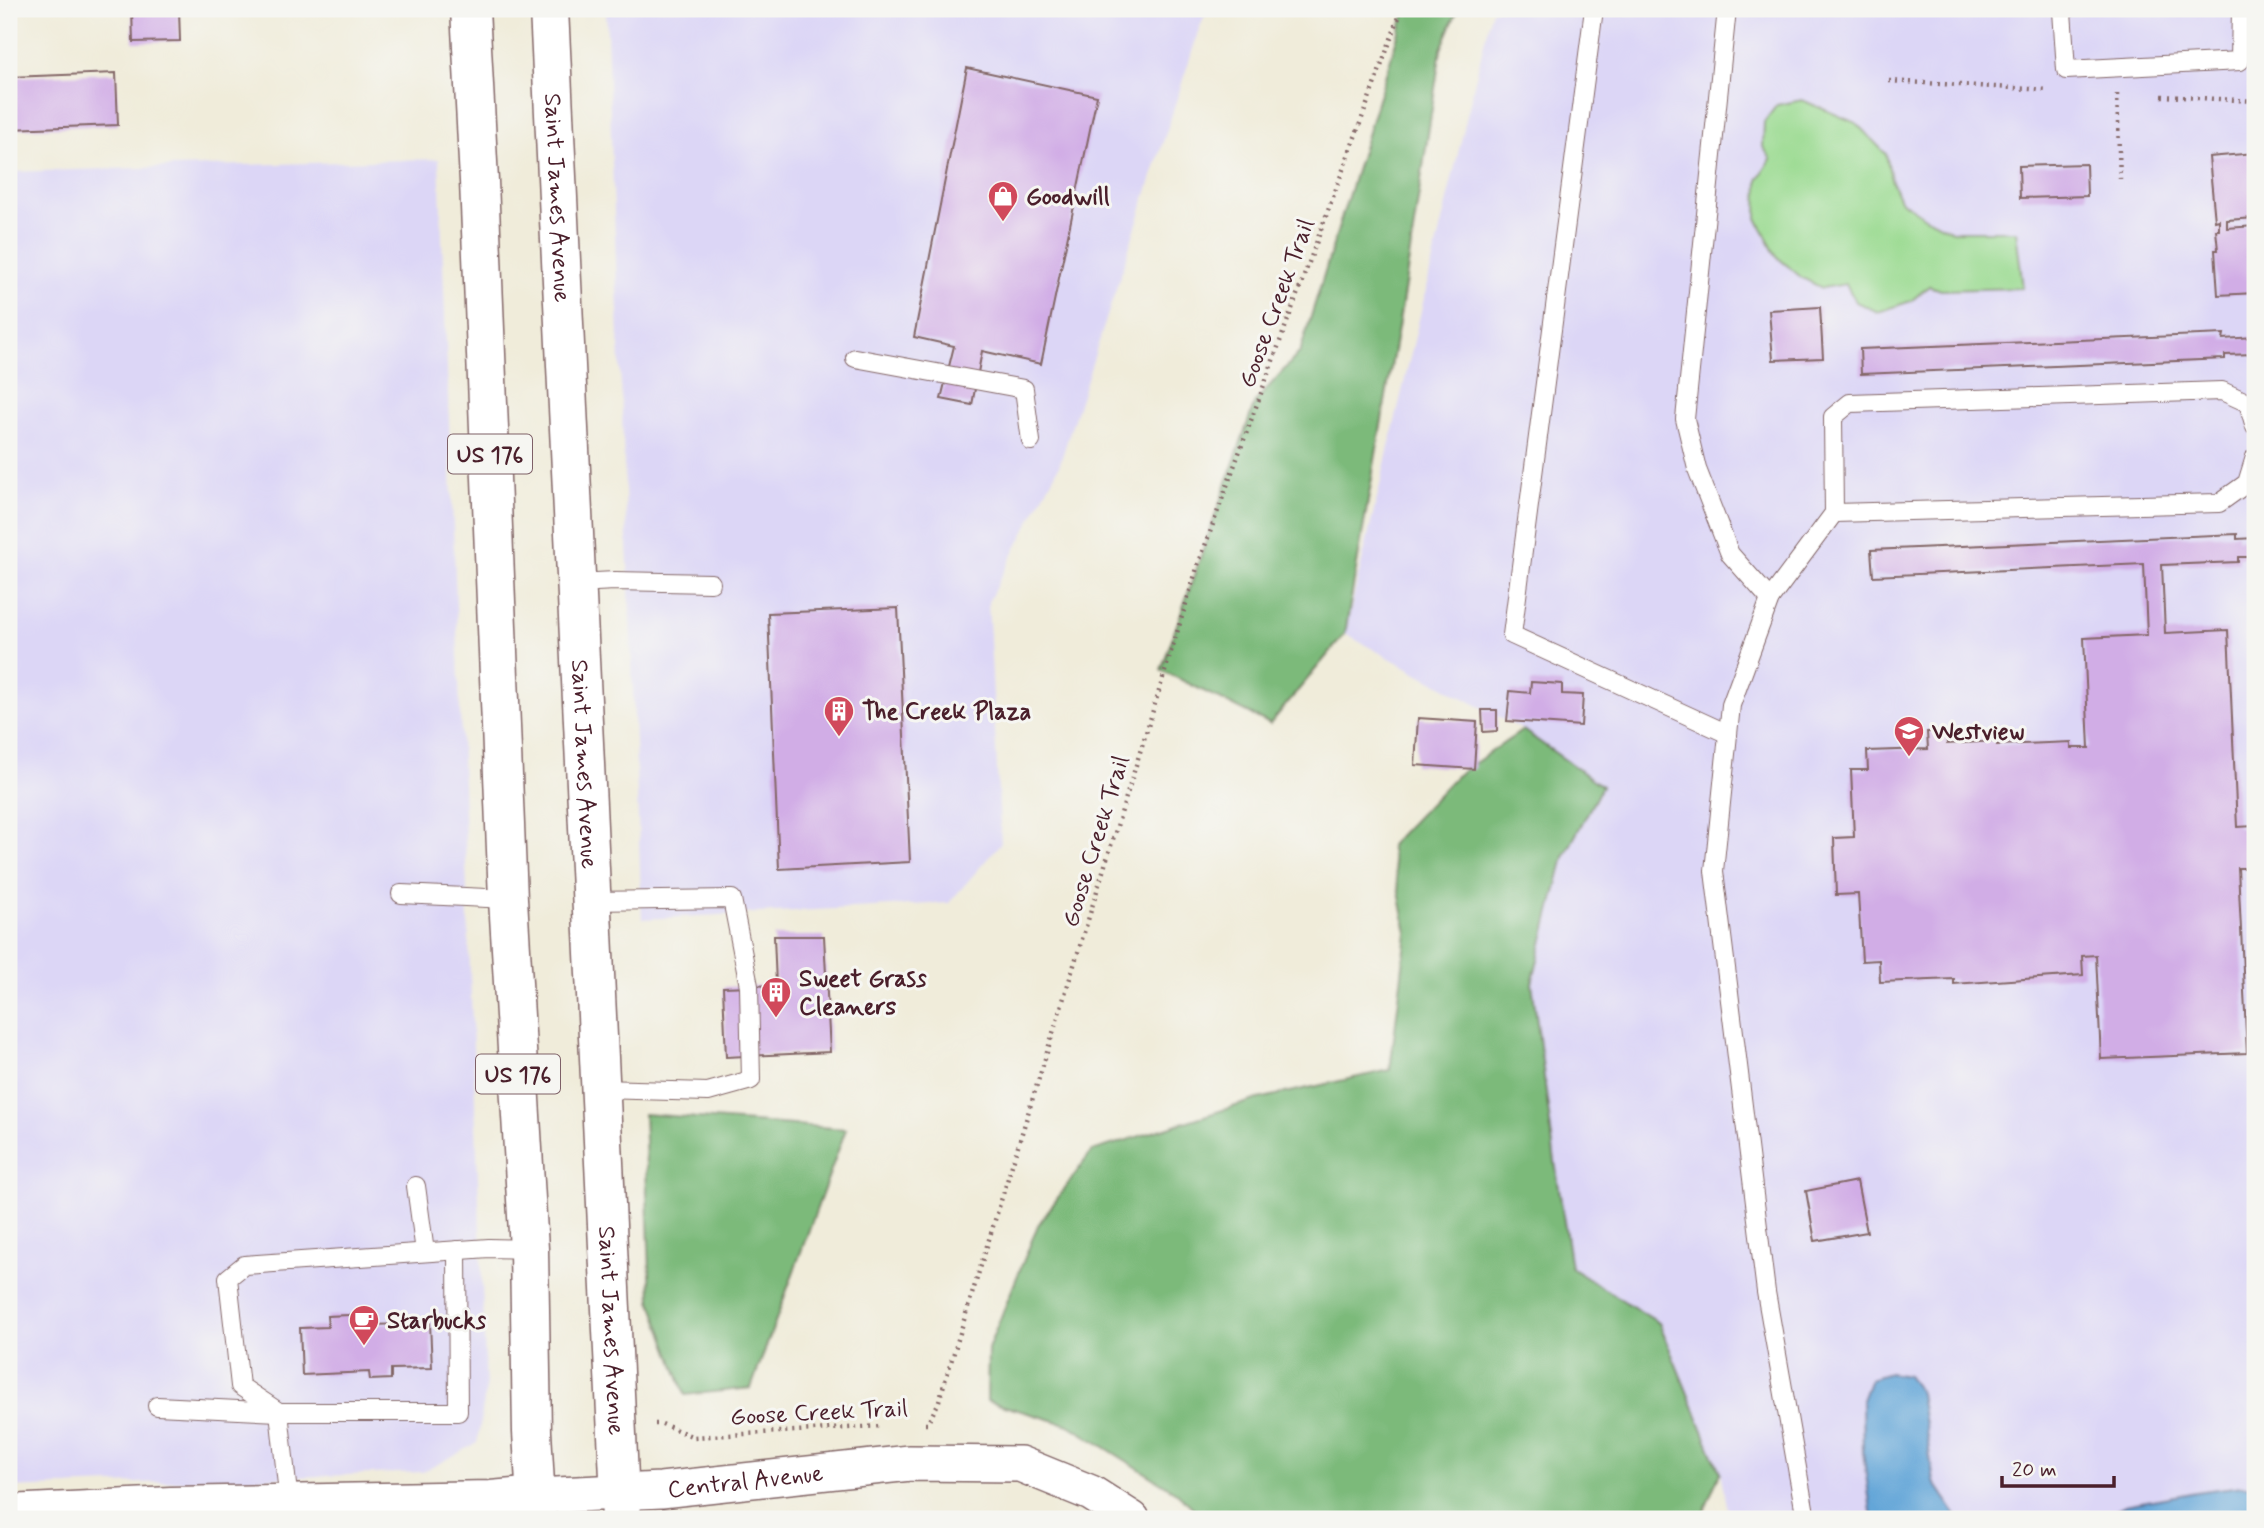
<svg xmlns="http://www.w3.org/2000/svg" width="2264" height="1528" font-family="Mynerve,sans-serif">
<rect width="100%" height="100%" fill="#f6f6f2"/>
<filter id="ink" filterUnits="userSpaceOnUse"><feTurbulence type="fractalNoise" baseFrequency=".0143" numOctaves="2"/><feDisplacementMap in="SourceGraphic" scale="14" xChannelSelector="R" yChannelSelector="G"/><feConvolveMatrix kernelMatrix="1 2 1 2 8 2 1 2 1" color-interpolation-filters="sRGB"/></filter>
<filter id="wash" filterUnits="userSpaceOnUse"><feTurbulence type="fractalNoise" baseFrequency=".00686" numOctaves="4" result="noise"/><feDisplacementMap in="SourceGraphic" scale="28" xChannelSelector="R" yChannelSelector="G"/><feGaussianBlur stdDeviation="1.57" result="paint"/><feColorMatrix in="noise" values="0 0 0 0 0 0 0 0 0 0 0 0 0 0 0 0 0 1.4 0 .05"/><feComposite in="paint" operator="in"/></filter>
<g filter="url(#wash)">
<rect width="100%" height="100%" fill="#f0ecda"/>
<g fill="#dcd6f6">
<polygon points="606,9 1208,9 1200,27 1059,466 988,602 1001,843 949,903 642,919"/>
<polygon points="1492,9 2255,9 2255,1519 1730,1519 1720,1472 1660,1323 1571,1268 1554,1155 1532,983 1564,857 1601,786 1523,730 1345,634"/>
<polygon points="439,159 486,1388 477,1443 423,1472 9,1488 9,172"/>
</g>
<polygon fill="#9ada90" stroke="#727c5e" stroke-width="2" points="1802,100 1856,123 1886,154 1891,179 1900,200 1925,217 1952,231 2016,231 2023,288 1940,290 1929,286 1911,301 1878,312 1856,302 1846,284 1822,288 1802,278 1776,256 1757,218 1758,180 1771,159 1763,147 1764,122 1777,105"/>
<g fill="#7bba7a" stroke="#626c52" stroke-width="2">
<polygon points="1406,9 1458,9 1441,49 1403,298 1345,634 1270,724 1161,670 1255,402 1300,352"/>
<polygon points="1523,730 1602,786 1564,857 1532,983 1554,1155 1571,1268 1659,1323 1720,1472 1701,1519 1205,1519 1176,1492 1069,1425 987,1401 988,1349 1038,1225 1092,1151 1258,1099 1390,1070 1407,933 1390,845 1456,776"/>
<polygon points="644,1114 846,1129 751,1388 685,1395 651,1300"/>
</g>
<g fill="#64a6d8" stroke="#576282" stroke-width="2">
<polygon points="1889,1373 1907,1376 1920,1393 1934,1482 1959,1519 1872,1519 1863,1452 1862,1400 1870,1379"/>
<polygon points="2243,1486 2255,1486 2255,1519 2099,1519 2125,1505 2202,1491"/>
</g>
<g id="blocks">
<g fill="#d1ade6">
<polygon points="132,9 179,9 180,41 133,42"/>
<polygon points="967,68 1097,96 1041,364 982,351 972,405 941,399 954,346 914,337"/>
<polygon points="116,73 118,125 9,129 9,77"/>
<polygon points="2255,153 2255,218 2227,220 2227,228 2255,226 2255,293 2218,295 2215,250 2218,250 2216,230 2219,230 2219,220 2215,221 2209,157"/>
<polygon points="2086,164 2087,196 2020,198 2019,166"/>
<polygon points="1820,307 1823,358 1773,360 1769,310"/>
<polygon points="2224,334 2223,339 2255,337 2255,354 2225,355 2225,359 1861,374 1860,349"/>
<polygon points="2237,534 2237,539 2255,538 2255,557 2238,557 2238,562 2162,565 2165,633 2228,630 2237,827 2255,826 2255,868 2238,868 2247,1053 2101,1059 2096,955 2082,956 2083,975 1954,984 1954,979 1880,982 1879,960 1862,961 1858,894 1836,895 1834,838 1854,837 1851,770 1868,770 1867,751 1928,749 1927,732 1946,731 1947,744 1997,741 1997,745 2071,742 2071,748 2089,748 2084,638 2147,635 2144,564 1873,576 1871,550"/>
<polygon points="898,608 910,862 779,869 768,613"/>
<polygon points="1531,682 1562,684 1562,694 1583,695 1581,726 1507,721 1510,691 1530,693"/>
<polygon points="1482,710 1497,710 1497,731 1483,732"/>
<polygon points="1418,718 1477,722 1474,769 1415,765"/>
<polygon points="774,936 824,936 830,1052 726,1057 723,987 776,985"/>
<polygon points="1857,1181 1867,1232 1815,1241 1806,1191"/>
<polygon points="372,1314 373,1325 430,1323 432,1368 391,1369 391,1379 370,1380 369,1372 302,1375 300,1328 328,1327 327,1316"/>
</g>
</g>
</g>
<g filter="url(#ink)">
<use href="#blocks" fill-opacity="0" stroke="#846768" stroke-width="2"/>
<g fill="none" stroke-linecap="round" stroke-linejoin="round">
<g stroke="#846768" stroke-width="20">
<g id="service">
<polyline points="1594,9 1512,635 1728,734"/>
<polyline points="1727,9 1685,419 1697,469 1730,554 1770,599"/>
<polyline points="2067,9 2062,11 2066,70 2240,61 2241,9"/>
<polyline points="855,358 1024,389 1031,441"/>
<polyline points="1834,513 2219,503 2247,483 2255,457"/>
<polyline points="576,583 615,581 711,583"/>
<polyline points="401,894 508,899"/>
<polyline points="591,901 732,899 749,986 751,1080 708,1092 600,1089"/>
<polyline points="416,1186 425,1252"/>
<polyline points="157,1406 279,1412 458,1412 457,1250"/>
<polyline points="289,1503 279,1412 240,1386 228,1278 244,1265 489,1248 529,1249"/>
<polyline points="1806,1519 1766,1292 1714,871 1731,705 1770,599 1834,513 1833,417 1850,403 2222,391 2248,403 2255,427"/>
</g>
</g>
<g stroke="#846768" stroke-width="38">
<g id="minor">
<path id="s1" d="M536 1496 661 1490 910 1463 1020 1464 1091 1493 1132 1519"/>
</g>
</g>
<g stroke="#846768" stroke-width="41">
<polyline id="tertiary" points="9,1514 171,1506 491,1500 536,1496"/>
</g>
<g stroke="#846768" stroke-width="41">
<g id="primary">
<polyline points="470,9 479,181 508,899 529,1249 532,1432 537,1519"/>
<path id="s2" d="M549 9 621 1519"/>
</g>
</g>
<g stroke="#846768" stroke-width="4.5" stroke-dasharray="2 5" stroke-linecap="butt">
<polyline points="1889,81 2048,90"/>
<polyline points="2117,94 2120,179"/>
<polyline points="2162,96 2255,101"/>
<polyline points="655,1424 662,1424 694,1437 881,1426"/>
<polyline points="925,1424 927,1424 938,1404 1198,565 1402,9"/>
</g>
<use href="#service" stroke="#fff" stroke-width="18"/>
<use href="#minor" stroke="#fff" stroke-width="35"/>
<use href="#tertiary" stroke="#fff" stroke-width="38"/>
<use href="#primary" stroke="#fff" stroke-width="38"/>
</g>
</g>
<defs>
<g id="shop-pin" transform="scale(1.575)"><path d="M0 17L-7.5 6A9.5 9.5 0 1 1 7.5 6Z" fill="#d1495b" stroke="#f6f6f2"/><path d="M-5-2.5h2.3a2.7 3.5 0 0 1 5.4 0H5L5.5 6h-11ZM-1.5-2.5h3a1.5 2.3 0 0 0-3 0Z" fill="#fff"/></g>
<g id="building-pin" transform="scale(1.575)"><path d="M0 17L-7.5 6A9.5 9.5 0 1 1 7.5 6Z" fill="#d1495b" stroke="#f6f6f2"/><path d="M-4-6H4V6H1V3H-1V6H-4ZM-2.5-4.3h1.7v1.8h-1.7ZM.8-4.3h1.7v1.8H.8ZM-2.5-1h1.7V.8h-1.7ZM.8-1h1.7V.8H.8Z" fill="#fff"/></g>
<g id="school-pin" transform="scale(1.575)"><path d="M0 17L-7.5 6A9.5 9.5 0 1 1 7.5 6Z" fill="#d1495b" stroke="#f6f6f2"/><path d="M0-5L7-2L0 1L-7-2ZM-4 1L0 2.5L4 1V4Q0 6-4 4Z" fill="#fff"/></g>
<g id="cafe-pin" transform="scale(1.575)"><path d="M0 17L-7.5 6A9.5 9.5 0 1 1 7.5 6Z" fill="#d1495b" stroke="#f6f6f2"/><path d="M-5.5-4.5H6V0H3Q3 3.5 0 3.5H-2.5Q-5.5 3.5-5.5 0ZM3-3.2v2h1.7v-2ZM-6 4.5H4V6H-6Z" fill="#fff"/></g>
</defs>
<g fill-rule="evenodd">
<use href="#shop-pin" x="1003" y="196"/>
<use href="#building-pin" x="839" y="711"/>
<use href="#school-pin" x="1909" y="731"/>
<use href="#building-pin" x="776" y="992"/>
<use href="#cafe-pin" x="364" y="1320"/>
</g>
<g text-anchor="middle" stroke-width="6" stroke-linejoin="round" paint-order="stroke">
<g fill="#f6f6f2" stroke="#7e6067" stroke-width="2">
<rect x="448" y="434.5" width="84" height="39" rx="5"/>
<rect x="476" y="1054.5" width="84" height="39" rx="5"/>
</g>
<g font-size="23" font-weight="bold" fill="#4a1f2b">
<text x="490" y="462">US 176</text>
<text x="518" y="1082">US 176</text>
</g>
<g font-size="24" font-weight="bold" fill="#4a1f2b" stroke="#f6f6f2" text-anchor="start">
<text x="1026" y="204">Goodwill</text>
<text x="862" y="719">The Creek Plaza</text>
<text x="1932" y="739">Westview</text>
<text x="799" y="986">Sweet Grass<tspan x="799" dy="28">Cleaners</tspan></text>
<text x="387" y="1328">Starbucks</text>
</g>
<g font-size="24" fill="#4a1f2b" stroke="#f6f6f2">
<text dy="8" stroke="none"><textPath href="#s2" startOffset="189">Saint James Avenue</textPath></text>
<text transform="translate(1276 303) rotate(-70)" y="8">Goose Creek Trail</text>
<text dy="8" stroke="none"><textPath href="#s2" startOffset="756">Saint James Avenue</textPath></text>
<text transform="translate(1095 841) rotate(-73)" y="8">Goose Creek Trail</text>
<text dy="8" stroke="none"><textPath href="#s2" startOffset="1323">Saint James Avenue</textPath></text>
<text transform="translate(819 1412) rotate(-3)" y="8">Goose Creek Trail</text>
<text dy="8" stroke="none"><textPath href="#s1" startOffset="210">Central Avenue</textPath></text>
</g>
</g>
<rect width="2264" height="1528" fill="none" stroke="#f6f6f2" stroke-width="35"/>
<path d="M2002 1476v10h112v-10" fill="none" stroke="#4a1f2b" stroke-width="3.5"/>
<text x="2012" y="1476" font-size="21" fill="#4a1f2b" stroke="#f6f6f2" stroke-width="5" paint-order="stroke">20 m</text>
</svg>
